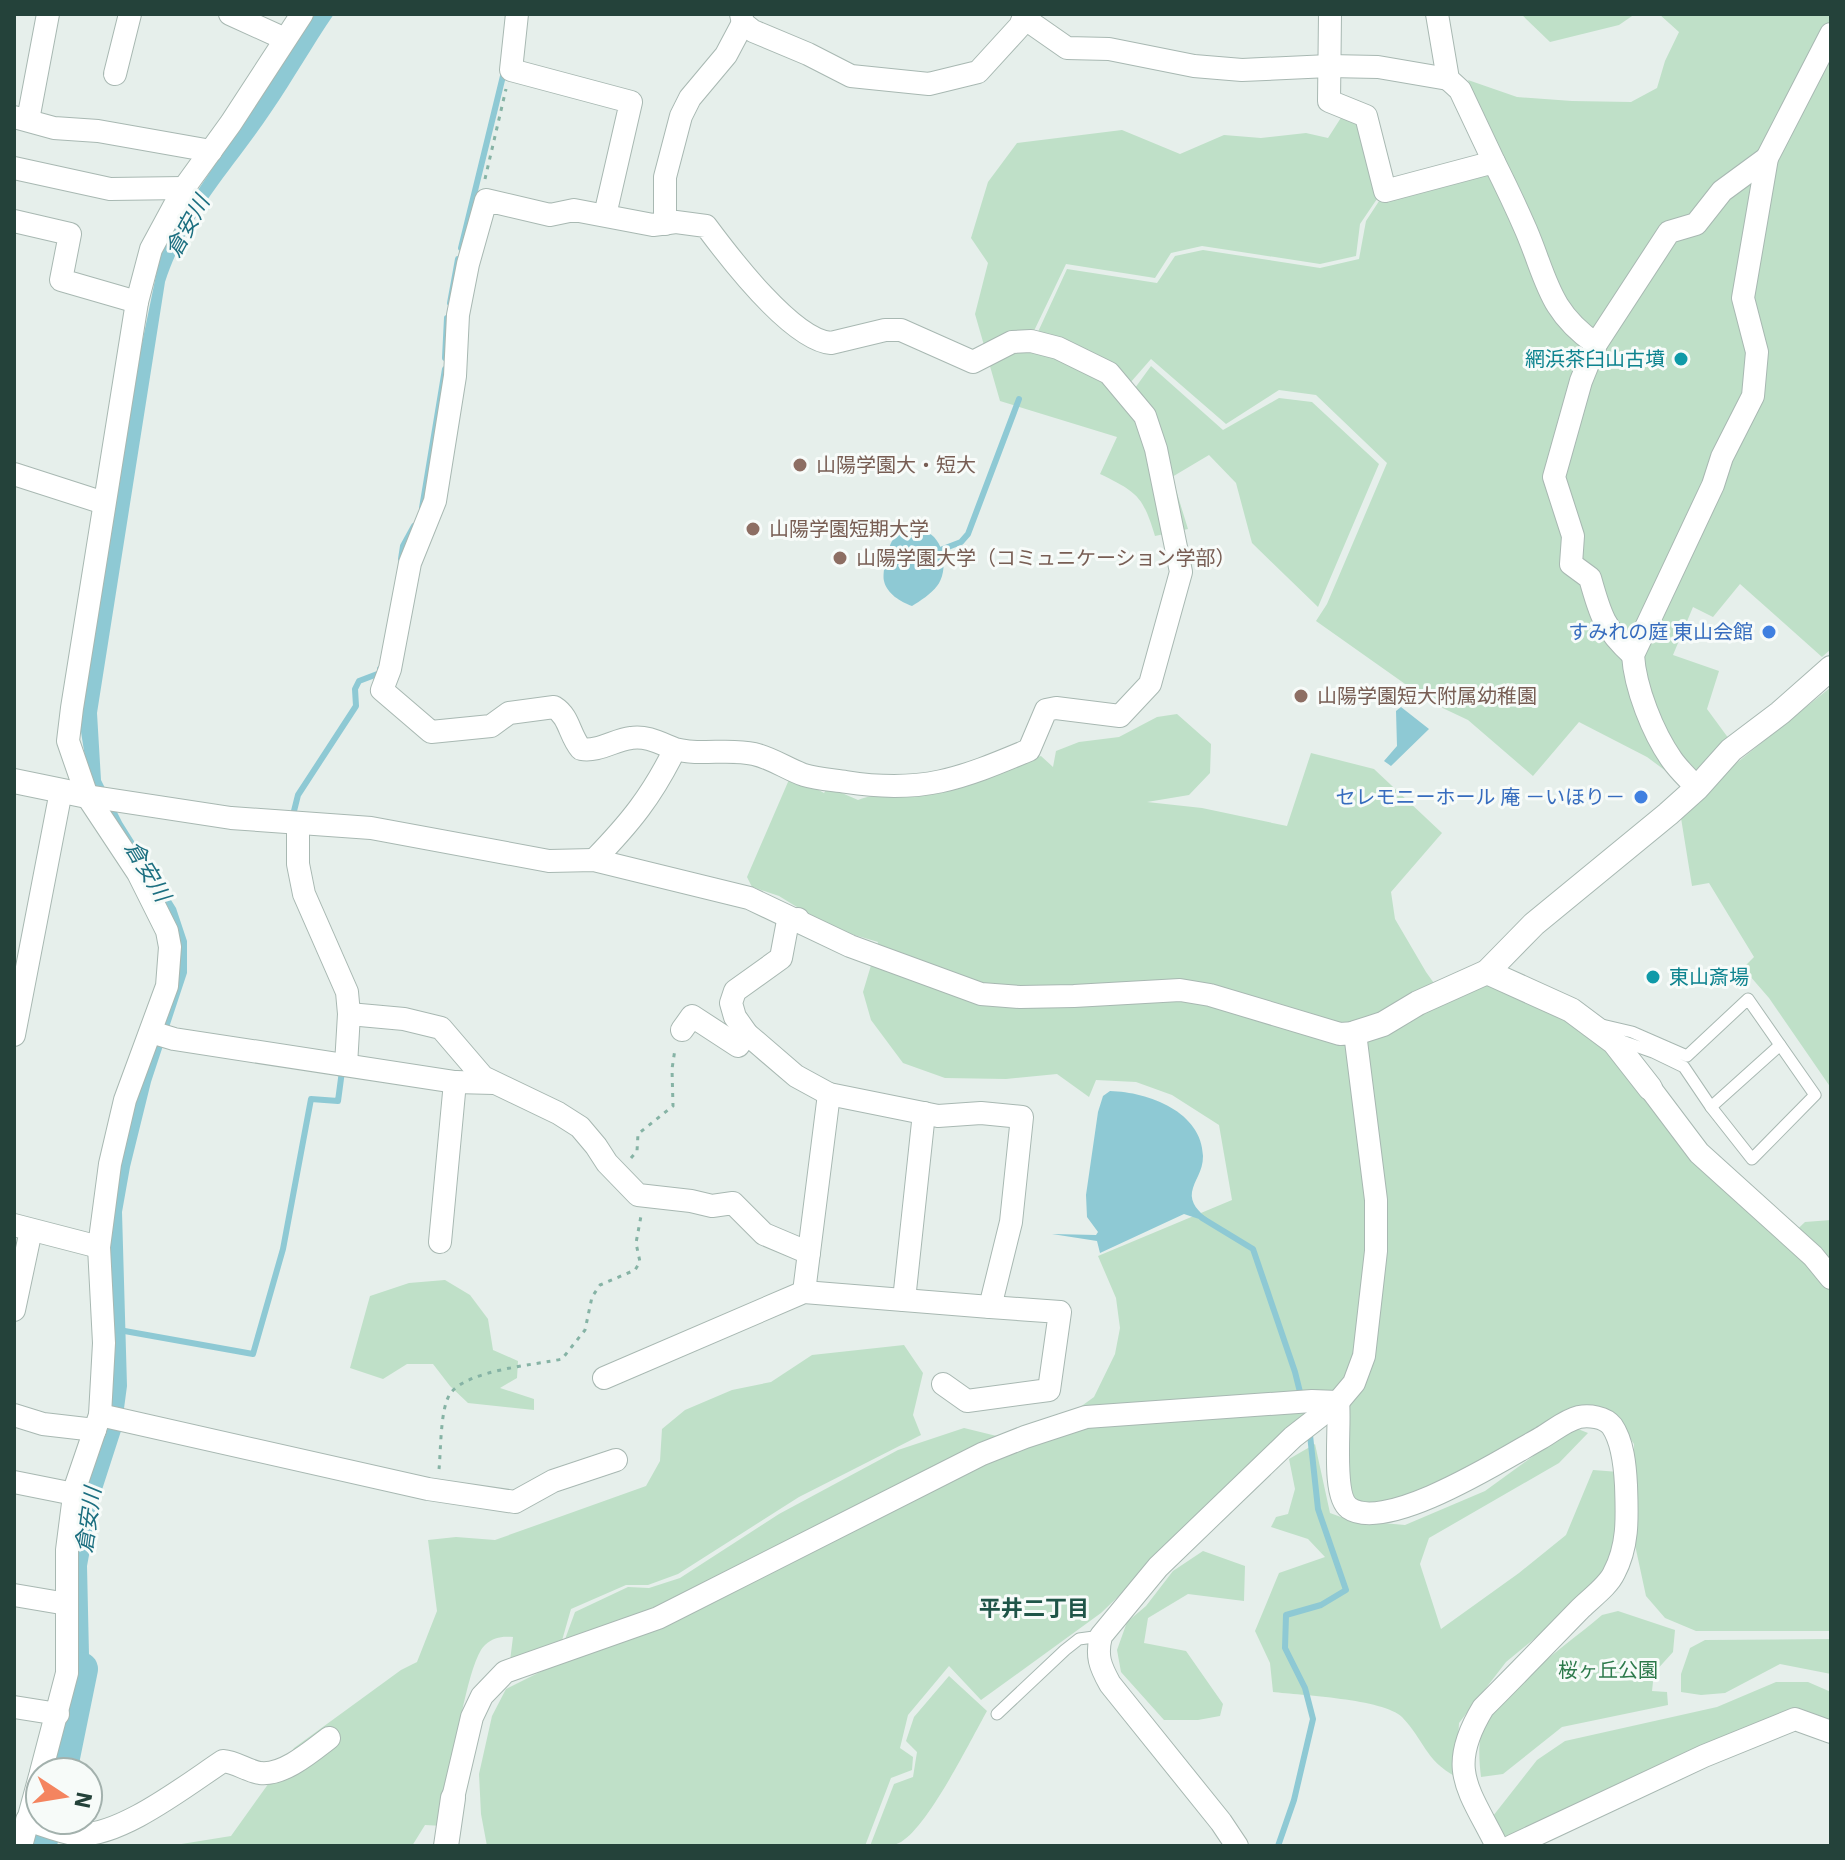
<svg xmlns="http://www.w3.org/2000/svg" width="1845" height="1860" font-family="'IBM Plex Sans','Noto Sans JP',sans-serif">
<rect width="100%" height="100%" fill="#e6efeb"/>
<g fill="#bfe0c8">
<polygon points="1521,14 1635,14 1619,25 1550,42"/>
<polygon points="1659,14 1831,14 1831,649 1822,657 1740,584 1713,617 1693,607 1673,655 1719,671 1707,709 1729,739 1682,783 1647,757 1579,722 1533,776 1468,720 1432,703 1316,621 1327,604 1387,463 1316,395 1279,390 1226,424 1151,359 1130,383 1099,356 1037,334 1067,269 1157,283 1175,256 1203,250 1320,268 1359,259 1366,221 1383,195 1498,162 1468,80 1517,97 1572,101 1631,102 1657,88 1665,61 1679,32"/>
<path d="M1344 113 1362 118 1381 193 1360 224 1356 256 1320 264 1202 246 1171 253 1155 278 1066 264 1033 333 1028 352 1053 357 1135 388 1151 366 1223 430 1279 398 1312 402 1379 464 1318 607 1252 543 1236 483 1209 455 1172 477 1188 529 1155 536C1143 496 1137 492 1100 474L1117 437 1000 401 975 314 988 263 971 238 988 182 1017 143 1122 130 1180 154 1224 135 1261 138 1306 133 1328 138Z"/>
<polygon points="1831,687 1831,1088 1769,998 1743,968 1754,957 1709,883 1692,886 1681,818 1734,765"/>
<path d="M1177 714 1211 744 1210 773 1189 795 1147 802 1202 808 1287 826 1311 753 1374 769 1442 833 1391 892 1395 919 1426 972 1446 1000 1487 982 1591 1031 1648 1098 1705 1174 1783 1243 1805 1222 1831 1220V1631H1696L1665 1618 1646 1596 1635 1545 1634 1444 1615 1416 1578 1413 1401 1501 1369 1508 1355 1500 1346 1472 1347 1436 1308 1415 1101 1613 981 1700 949 1666 908 1715 900 1748 913 1757 912 1770 891 1778 865 1846H487L481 1814 479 1774 492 1716 506 1689 556 1664 575 1612 628 1587 649 1588 680 1578 779 1514 898 1450 964 1428 1029 1444 1094 1397 1115 1354 1120 1328 1116 1298 1098 1256 1232 1200 1219 1125 1172 1095 1136 1082 1096 1080 1089 1097 1057 1074 1006 1079 945 1078 903 1063 871 1020 863 992 878 942 831 928 779 896 752 887 747 877 791 775 824 793 828 787 858 800C880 791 909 796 933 791 969 784 1006 767 1041 756L1053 767 1056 751 1079 742 1119 737 1157 717Z"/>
<polygon points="445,1280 470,1295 488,1319 493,1350 518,1361 517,1378 500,1388 534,1399 534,1410 468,1403 450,1386 433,1364 407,1364 383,1379 350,1368 370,1296 409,1283"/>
<path d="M904 1345 923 1373 913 1415 921 1435 799 1497 678 1574 648 1585H626L571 1609 561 1644 510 1661 513 1637C502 1636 494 1637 485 1645 465 1663 448 1794 443 1826L425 1825 412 1846H169L231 1836 294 1748 401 1670 417 1662 437 1611 428 1540 456 1537 495 1540 646 1486 660 1461 662 1429 685 1410 732 1390 771 1382 812 1355Z"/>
<path d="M1573 1427 1588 1433 1559 1463 1429 1538 1420 1564 1441 1629 1519 1573 1566 1535 1593 1470 1619 1472 1616 1538 1605 1570 1573 1607 1506 1662 1459 1723 1456 1777C1424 1759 1425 1741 1402 1717 1384 1699 1300 1695 1273 1692L1270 1663 1255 1631 1279 1573 1325 1557 1308 1539 1271 1527 1276 1517 1288 1514 1295 1489 1289 1459 1315 1444 1330 1513 1349 1520 1405 1525 1485 1491Z"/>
<polygon points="1203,1551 1245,1566 1244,1601 1188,1594 1148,1618 1144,1643 1186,1651 1223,1704 1220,1716 1198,1720 1164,1720 1121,1672 1117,1650 1127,1622 1146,1606 1173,1571"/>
<path d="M1618 1611 1675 1630 1673 1652 1654 1673 1652 1691 1667 1692 1668 1705 1562 1727 1503 1774 1481 1777C1479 1760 1477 1737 1486 1722 1510 1683 1567 1645 1602 1615Z"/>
<polygon points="1831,1639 1831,1674 1780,1664 1725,1693 1701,1695 1681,1692 1681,1674 1690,1648 1705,1640"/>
<path d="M949 1676 987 1711C969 1743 929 1825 901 1842 891 1847 881 1846 870 1846L894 1784 913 1777 917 1752 906 1741 914 1717Z"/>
<polygon points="1776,1682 1808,1682 1831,1692 1831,1721 1794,1710 1677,1756 1504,1839 1493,1816 1537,1760 1565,1741 1717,1707"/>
</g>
<g fill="#8ec9d4">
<path d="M315 14H334C312 46 293 80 271 112 233 169 186 216 165 282L97 713 101 780 122 822 176 908 187 941V973L151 1082 130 1167 122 1212 127 1386 121 1431 100 1496 87 1566 89 1655 82 1713 64 1711 82 1486 117 1165 178 952 89 783 79 719 133 387 160 256 182 214Z"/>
<path d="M905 531C911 531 919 530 924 531 945 537 949 572 937 586 931 594 920 601 912 606 901 602 887 594 884 581 882 572 888 545 894 538 897 534 901 533 905 531Z"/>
<polygon points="1401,707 1429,729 1391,766 1384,761 1397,746 1396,711"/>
<path d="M1110 1091C1149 1092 1202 1112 1203 1156 1203 1172 1194 1180 1192 1192 1190 1203 1199 1212 1207 1218L1205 1221 1184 1214 1100 1253 1097 1241 1052 1234 1096 1235 1098 1232 1087 1217 1086 1195 1098 1112 1103 1096Z"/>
</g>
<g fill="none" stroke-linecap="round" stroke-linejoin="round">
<g stroke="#8ec9d4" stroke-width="6">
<polyline points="461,248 503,76"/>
<polyline points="450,303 458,259"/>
<polyline points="445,358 447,318"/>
<polyline points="422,508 445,369"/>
<polyline points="935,552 961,542 968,534 1019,399"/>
<polyline points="401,559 403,546 414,526"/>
<polyline points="294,811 298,795 356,706 355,689 359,681 380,673 380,669"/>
<polyline points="1202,1218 1253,1249 1295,1372 1301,1396"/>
<polyline points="119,1330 253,1354 283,1249 311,1099 338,1101 342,1071"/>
<polyline points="1278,1846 1294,1800 1313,1719 1305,1688 1285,1648 1286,1615 1321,1605 1346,1590 1318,1509 1310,1435"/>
</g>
<g stroke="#8ec9d4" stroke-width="34">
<polyline points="60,1772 81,1669"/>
<polyline points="39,1846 47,1820"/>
</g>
<g stroke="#a8b8b2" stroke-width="13">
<g id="service">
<polyline points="1602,1025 1632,1032 1687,1056 1748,999 1815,1095 1752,1159 1711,1107 1684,1067 1653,1052 1619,1040"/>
<polyline points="1711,1107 1780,1045"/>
<polyline points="997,1714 1065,1650 1079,1639 1101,1636"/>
</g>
</g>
<g stroke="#a8b8b2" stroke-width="24">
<g id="minor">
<polyline points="230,14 285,39"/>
<polyline points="517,14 511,70 631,102 605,215"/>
<polyline points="741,14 743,23 753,31 808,54 851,76 929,84 978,72 1020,26 1025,14"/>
<path d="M1330 14 1329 101 1366 116 1385 191 1494 162C1505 184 1516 207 1526 230 1547 279 1548 311 1596 344"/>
<polyline points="1437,14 1448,79 1460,90 1494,162"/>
<polyline points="1024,18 1067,48 1109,49 1194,66 1242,70 1329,66 1378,67 1448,79"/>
<polyline points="115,74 130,14"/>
<polyline points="14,117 54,128 98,131 211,151"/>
<polyline points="28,120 48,14"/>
<polyline points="14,168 110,189 184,188"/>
<polyline points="14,221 70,234 61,280 137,302"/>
<polyline points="665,224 665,177 681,116 690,98 726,55 743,23"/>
<polyline points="14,474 104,503"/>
<path d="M1633 655C1604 629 1600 614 1590 578L1571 564 1573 536 1554 477 1581 381 1596 344 1669 232 1696 224 1722 191 1767 158"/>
<path d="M1697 788C1689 779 1679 770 1672 760 1653 733 1635 688 1633 655L1713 485 1722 457 1753 396 1757 352 1743 298 1767 158 1831 34"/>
<path d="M87 796 231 818 371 828 549 861 594 860 749 898 850 946 981 994 1020 997 1074 996 1180 990 1210 995 1340 1034 1355 1033 1376 1200V1251L1364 1356 1354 1383 1338 1402 1293 1437 1158 1567 1101 1636C1096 1656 1100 1666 1110 1684L1221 1822 1237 1846"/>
<polyline points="298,823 298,864 304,894 347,992 349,1014 346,1065"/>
<path d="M594 860C630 823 652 796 675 749 700 756 728 748 754 754 772 758 787 769 804 775 817 779 833 780 846 782 922 794 960 779 1029 750L1046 710 1056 708 1120 716 1150 684 1181 572 1156 449 1145 416 1109 373 1058 348 1031 341 1012 342 973 362 901 330H885L831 343C792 340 729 257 706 226L676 222 653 225 574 210 550 215 486 200 468 264 458 315 455 376 435 501 410 563 390 669 382 690 431 732 491 726 509 713 554 707C570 717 569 735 581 749 599 752 614 740 631 738 646 735 662 744 675 749"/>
<polyline points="349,1014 404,1019 441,1028 483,1077 558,1113 580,1127 596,1146 607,1163 638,1195 691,1201 712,1206 733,1203 764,1234 809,1253"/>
<polyline points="682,1030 692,1016 738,1046 747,1034"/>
<polyline points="151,1032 174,1039 455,1082 494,1083"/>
<polyline points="14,1035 61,791"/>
<polyline points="1650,1088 1699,1153 1813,1256 1831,1278"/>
<polyline points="14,1225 99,1247"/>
<polyline points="440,1242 455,1082"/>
<polyline points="804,1292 829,1094"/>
<polyline points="904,1300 924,1113"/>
<polyline points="14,1310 31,1230"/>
<polyline points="604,1378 804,1292 990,1307 1011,1222 1022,1117 981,1113 938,1116 829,1094 796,1076 747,1034 735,1017 731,1003 735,991 781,958 787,926 798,919"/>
<polyline points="943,1384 967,1401 1049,1390 1060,1312 990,1307"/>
<path d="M1338 1402C1341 1425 1331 1495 1349 1508 1386 1534 1505 1458 1541 1438 1553 1431 1566 1420 1579 1417 1589 1415 1605 1417 1612 1426 1623 1442 1625 1466 1626 1485 1627 1515 1629 1545 1614 1573 1608 1586 1591 1598 1581 1608 1548 1642 1516 1675 1483 1708 1446 1769 1468 1788 1497 1846"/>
<polyline points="14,1415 43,1424 95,1430"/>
<polyline points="100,1415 428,1489 515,1502 553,1481 616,1460"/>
<polyline points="14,1482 74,1494"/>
<polyline points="14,1595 67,1604"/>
<polyline points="14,1707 58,1714"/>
<polyline points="41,1772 67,1673 67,1550 75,1488 100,1415 104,1343 99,1247 110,1164 125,1100 167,986 170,947 167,931 138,873 87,796 68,741 72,708 137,302 151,249 184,188 231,123 302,14"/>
<polyline points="453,1798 472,1717 482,1696 505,1672 658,1618 982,1454 1025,1437 1086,1417 1312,1401 1338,1402"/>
<path d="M27 1820C42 1824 59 1832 75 1834 117 1840 188 1784 223 1761 236 1762 247 1771 260 1773 283 1776 312 1751 329 1738"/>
<polyline points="21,1846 40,1776"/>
<polyline points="1512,1846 1704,1756 1795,1719 1831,1732"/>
</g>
</g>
<g stroke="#a8b8b2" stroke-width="26">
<g id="tertiary">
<polyline points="14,781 87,796"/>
<polyline points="1487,972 1571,1010 1614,1042 1650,1088"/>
<polyline points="1355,1033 1383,1024 1418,1003 1487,972 1534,924 1668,814 1697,788 1731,750 1780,713 1831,668"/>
<polyline points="446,1846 453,1798"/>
</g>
</g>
<g stroke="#86b3a5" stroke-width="3" stroke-dasharray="4 6" stroke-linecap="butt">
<polyline points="485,179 506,89"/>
<polyline points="631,1158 637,1151 638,1134 673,1106 672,1069 675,1049"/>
<path d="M439 1469C441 1451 440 1409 450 1394 466 1370 535 1365 562 1359L585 1330 592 1297 600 1285 635 1270 640 1262 636 1243 641 1216"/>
</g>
<use href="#service" stroke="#fff" stroke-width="11"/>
<use href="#minor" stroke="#fff" stroke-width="22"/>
<use href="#tertiary" stroke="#fff" stroke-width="24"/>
</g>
<g fill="#0f9aa8" stroke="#f7fbf9" stroke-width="3">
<circle cx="1681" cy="359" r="8"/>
<circle cx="1653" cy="977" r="8"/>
</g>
<g fill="#8d6e63" stroke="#f7fbf9" stroke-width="3">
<circle cx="800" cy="465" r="8"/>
<circle cx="753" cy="529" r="8"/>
<circle cx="840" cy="558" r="8"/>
<circle cx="1301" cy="696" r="8"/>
</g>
<g fill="#3f7fe0" stroke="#f7fbf9" stroke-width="3">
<circle cx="1769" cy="632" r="8"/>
<circle cx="1641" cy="797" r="8"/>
</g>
<g text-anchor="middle" stroke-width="6" stroke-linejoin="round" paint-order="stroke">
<g font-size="20" fill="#0d838f" stroke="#f7fbf9" text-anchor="end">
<text x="1665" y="366">網浜茶臼山古墳</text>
<text x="1669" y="984" text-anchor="start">東山斎場</text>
</g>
<g font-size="20" fill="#785e54" stroke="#f7fbf9" text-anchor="start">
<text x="816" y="472">山陽学園大・短大</text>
<text x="769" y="536">山陽学園短期大学</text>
<text x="856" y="565">山陽学園大学（コミュニケーション学部）</text>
<text x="1317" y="703">山陽学園短大附属幼稚園</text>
</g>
<g font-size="20" fill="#366cbe" stroke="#f7fbf9" text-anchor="end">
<text x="1753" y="639">すみれの庭 東山会館</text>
<text x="1625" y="804">セレモニーホール 庵 －いほり－</text>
</g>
<g font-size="20" fill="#2d7a4b" stroke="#f7fbf9">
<text x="1608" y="1677">桜ヶ丘公園</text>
</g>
<g font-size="22" font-style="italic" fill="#1c6f80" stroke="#f7fbf9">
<text transform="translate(187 226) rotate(-61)" y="8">倉安川</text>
<text transform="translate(148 871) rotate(59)" y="8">倉安川</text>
<text transform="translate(88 1520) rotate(-82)" y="8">倉安川</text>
</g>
<g font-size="22" font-weight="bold" fill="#1f5548" stroke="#f7fbf9">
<text x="1034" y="1616">平井二丁目</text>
</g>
</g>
<rect width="1845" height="1860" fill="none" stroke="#24423a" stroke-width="32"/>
<g transform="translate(64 1796) rotate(102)"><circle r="38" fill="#f7fbf9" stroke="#a3b1ad" stroke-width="2"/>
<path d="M0-6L14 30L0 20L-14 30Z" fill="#f4845f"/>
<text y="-12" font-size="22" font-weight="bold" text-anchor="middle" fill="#24423a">N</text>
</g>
</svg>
